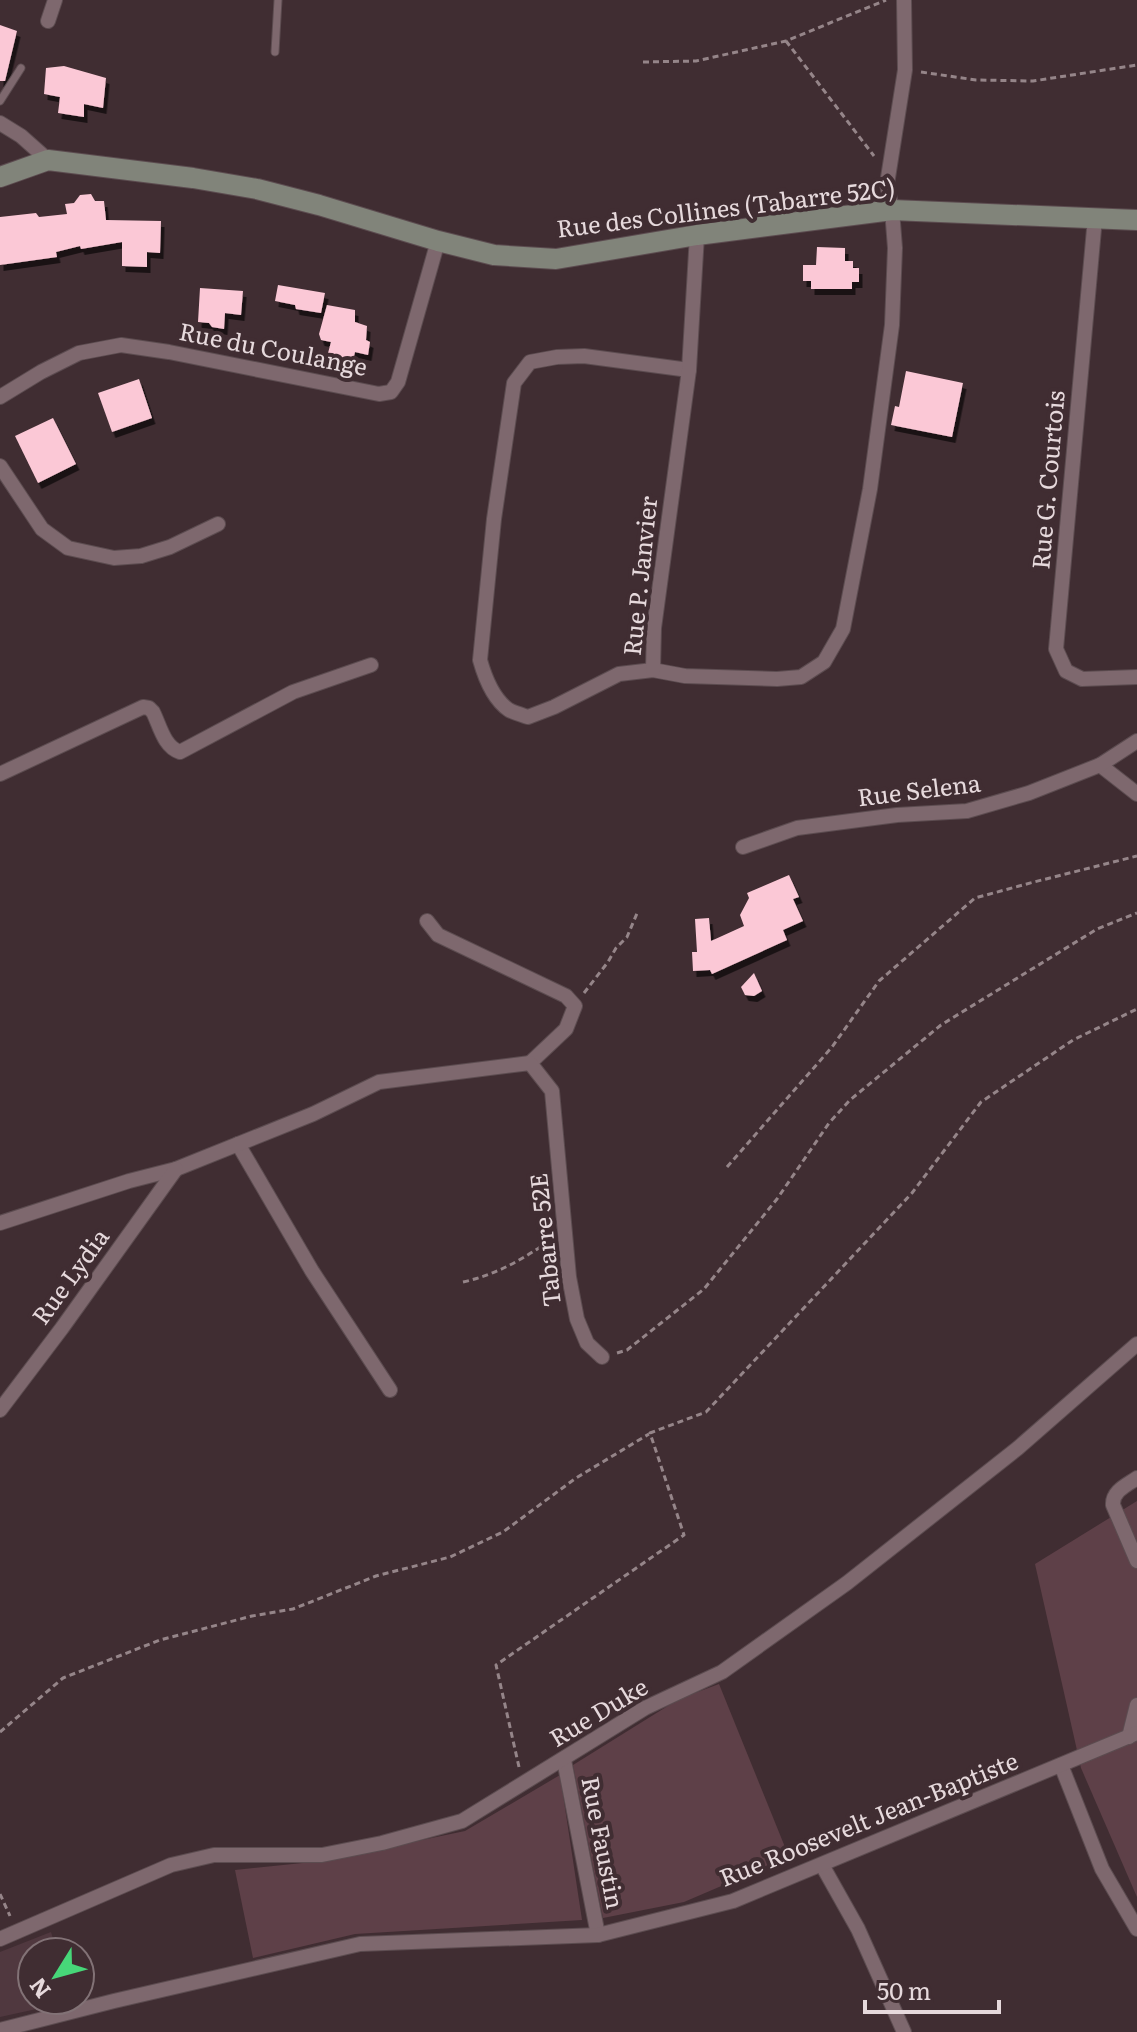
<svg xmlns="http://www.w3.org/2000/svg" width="1137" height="2032" font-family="Literata,serif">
<defs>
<filter id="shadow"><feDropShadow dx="3.5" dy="6" stdDeviation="0" flood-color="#0009"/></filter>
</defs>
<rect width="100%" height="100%" fill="#402d32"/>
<polygon fill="#50383f" points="51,1932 57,1952 32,1952 32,2000 73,2001 0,2017 0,1952"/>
<g fill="#5e4048">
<polygon points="1137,1501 1137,1897 1081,1768 1035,1564"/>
<polygon points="719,1684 789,1857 684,1902 603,1918 573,1765 679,1699"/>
<polygon points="560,1775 582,1920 355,1934 253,1958 235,1870 322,1861 465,1831"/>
</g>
<g fill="#fbc8d6" filter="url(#shadow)">
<polygon points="0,25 17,31 5,81 0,81"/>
<polygon points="64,66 106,78 103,108 84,104 84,117 58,113 60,97 44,94 46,68"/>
<polygon points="91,194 95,201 104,201 106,220 161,221 160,253 147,252 147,267 122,266 122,242 81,249 80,246 56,252 57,257 0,265 0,217 36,213 39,217 67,214 65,204 74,203 80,195"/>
<polygon points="817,247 845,248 845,261 853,261 853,268 859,268 859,282 852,282 852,289 811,289 811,281 803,281 803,265 816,265"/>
<polygon points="278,285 325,293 321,313 296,309 295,305 275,301"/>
<polygon points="200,288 243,291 241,315 225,313 224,329 212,327 209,323 198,322"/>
<polygon points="327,305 355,310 355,322 367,326 366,340 370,342 368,355 355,352 353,361 328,353 331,342 321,340 319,334"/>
<polygon points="906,371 963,383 952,437 891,425 895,406 899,407"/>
<polygon points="139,379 152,418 112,432 98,393"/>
<polygon points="53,418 76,464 38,483 15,436"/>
<polygon points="789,875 799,897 793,899 803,921 783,930 787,940 712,974 710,970 693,971 692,952 697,952 695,919 709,918 711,941 744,926 740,915 749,898 747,893"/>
<polygon points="754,973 762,991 754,996 745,995 741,987"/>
</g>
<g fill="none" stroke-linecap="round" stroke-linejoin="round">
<g stroke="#5c4c50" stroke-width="9">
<g id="lane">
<polyline points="275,52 278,0"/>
<polyline points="0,101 21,68"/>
</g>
</g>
<g stroke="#5c4c50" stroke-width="16">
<g id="street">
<polyline points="48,21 55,0"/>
<polyline points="0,123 21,136 48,160"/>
<polyline points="1095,218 1056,649 1066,671 1082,679 1137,677"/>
<path d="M689 370 584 356 557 357 530 362 514 383 494 519 480 660C485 678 493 699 509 710 515 713 522 715 528 717L554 707 619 674 653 670 685 676 777 679 801 677 824 662 843 629 870 489 892 325 895 248 892 210 887 184 905 70 904 0"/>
<polyline points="0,397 41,372 79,353 121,345 169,352 379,394 391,392 398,382 438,241"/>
<polyline points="0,466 42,529 68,548 114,558 141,556 170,547 218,524"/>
<polyline points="653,670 654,628 689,370 697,235"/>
<polyline points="1100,765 1137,794"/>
<path d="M0 774 143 707 149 708 153 712C160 726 164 747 180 752L293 692 371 665"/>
<polyline points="743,847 797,828 897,815 967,811 1029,793 1100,765 1137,741"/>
<polyline points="427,921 438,935 566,996 575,1006 566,1029 530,1063"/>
<polyline points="238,1144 312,1271 390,1390"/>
<polyline points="0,1223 129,1181 176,1169 313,1114 379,1082 530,1063 552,1091 569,1277 577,1319 587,1343 602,1357"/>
<polyline points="0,1410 62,1328 176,1169"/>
<path d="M1137 1478C1127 1485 1112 1491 1113 1505L1137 1561"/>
<polyline points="1129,1737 1137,1705"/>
<polyline points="564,1760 598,1935"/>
<polyline points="1061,1765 1102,1869 1137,1929"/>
<polyline points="822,1865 858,1929 904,2032"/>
<polyline points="0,1939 171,1865 214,1855 322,1855 382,1843 462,1821 645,1708 722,1672 847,1583 1018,1448 1137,1344"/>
<polyline points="0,2030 114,2001 360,1944 598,1935 733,1901 1137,1733"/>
</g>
</g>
<g stroke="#5c4c50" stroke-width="22">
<polyline id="secondary" points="0,177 48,160 193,178 257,189 319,205 438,241 494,255 556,259 697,235 892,210 1137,220"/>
</g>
<g stroke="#958589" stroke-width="3" stroke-dasharray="6 4" stroke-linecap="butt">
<polyline points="786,41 874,156"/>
<polyline points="643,62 696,61 786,41 886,0"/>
<polyline points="921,72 976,80 1033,81 1137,65"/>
<polyline points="584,993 608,962 616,948 627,937 638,911"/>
<polyline points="727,1167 832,1047 879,981 975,898 1034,882 1137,856"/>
<path d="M463 1282C495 1275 522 1260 549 1241"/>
<polyline points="617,1353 627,1350 704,1289 777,1199 829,1123 850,1100 941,1025 1097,929 1137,913"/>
<polyline points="0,1732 63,1678 160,1640 252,1616 293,1609 376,1576 450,1557 503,1532 576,1478 649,1434"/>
<polyline points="519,1767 496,1665 684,1535 650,1433 706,1412 912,1193 981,1102 1073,1040 1137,1009"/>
<polyline points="0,1894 10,1916"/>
</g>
<use href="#lane" stroke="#7e686e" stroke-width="7"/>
<use href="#street" stroke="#7e686e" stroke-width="14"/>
<use href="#secondary" stroke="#81847a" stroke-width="20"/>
</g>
<g text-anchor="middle" stroke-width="8" stroke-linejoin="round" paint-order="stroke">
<g font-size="24" fill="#e6d9dc" stroke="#402d32">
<text transform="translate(726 209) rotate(-7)" y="8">Rue des Collines (Tabarre 52C)</text>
<text transform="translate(273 350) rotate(11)" y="8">Rue du Coulange</text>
<text transform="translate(1049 480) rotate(-85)" y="8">Rue G. Courtois</text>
<text transform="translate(641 576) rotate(-84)" y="8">Rue P. Janvier</text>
<text transform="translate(919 791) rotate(-7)" y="8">Rue Selena</text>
<text transform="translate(546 1240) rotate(-96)" y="8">Tabarre 52E</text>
<text transform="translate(71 1277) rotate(-54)" y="8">Rue Lydia</text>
<text transform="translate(599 1713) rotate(-31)" y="8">Rue Duke</text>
<text transform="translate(869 1820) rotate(-22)" y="8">Rue Roosevelt Jean-Baptiste</text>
<text transform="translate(602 1843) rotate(79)" y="8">Rue Faustin</text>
</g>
</g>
<g transform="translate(56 1976) rotate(233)"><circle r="38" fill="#402d32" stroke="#827276" stroke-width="2"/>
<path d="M0-6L14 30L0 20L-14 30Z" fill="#47d779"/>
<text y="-12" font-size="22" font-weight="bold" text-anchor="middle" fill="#e6d9dc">N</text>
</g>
<path d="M865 2000v12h134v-12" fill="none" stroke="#e6d9dc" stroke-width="4"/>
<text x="877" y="2000" font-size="24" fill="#e6d9dc" stroke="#402d32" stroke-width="6" paint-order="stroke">50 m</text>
</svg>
